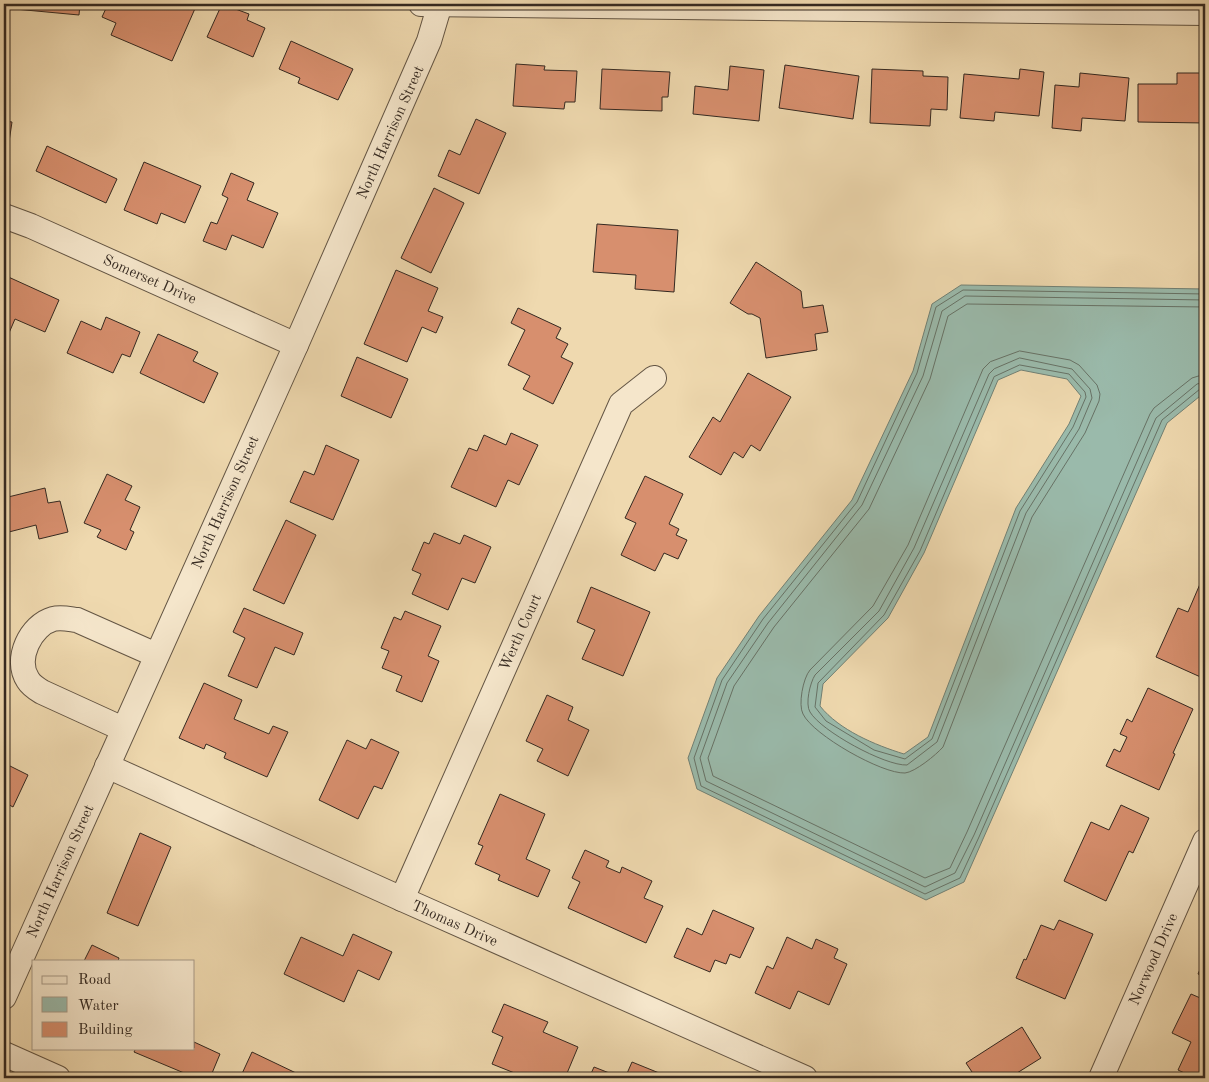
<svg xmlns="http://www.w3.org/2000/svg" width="1209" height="1082" font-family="'Old Standard TT',serif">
<rect width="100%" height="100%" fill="#efd9af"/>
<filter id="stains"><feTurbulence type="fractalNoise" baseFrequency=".004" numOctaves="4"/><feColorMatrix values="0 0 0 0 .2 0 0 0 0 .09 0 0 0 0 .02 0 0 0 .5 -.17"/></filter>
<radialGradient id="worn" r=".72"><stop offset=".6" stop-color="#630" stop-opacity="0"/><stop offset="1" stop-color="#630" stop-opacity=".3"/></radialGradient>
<path fill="#9abaab" stroke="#718074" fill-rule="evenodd" d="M961 285 1205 289V392L1167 423 964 882 926 900 697 789 688 758 717 678 759 616 852 500 913 371 932 304ZM1021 370 1067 379 1081 396 1069 424 1016 508 928 737 904 754C875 745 839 730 820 706L823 684 888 618 924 553 998 380Z"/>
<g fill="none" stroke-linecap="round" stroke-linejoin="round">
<g stroke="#677266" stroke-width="1">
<polyline points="1205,294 963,290 936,307 917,373 857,502 763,619 722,680 694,758 701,786 925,894 960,878 979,837 1162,420 1200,389 1205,388"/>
<polyline points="1205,300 965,296 942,311 923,376 862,505 768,623 727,683 700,758 706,781 925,887 955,873 974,835 1156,418 1197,384 1205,382"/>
<polyline points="1205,307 967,304 948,316 930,379 869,509 774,627 734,686 708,758 713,776 925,878 950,868 967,832 1150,414 1154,408 1192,378 1205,374"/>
<path d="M1020 351 1070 360 1079 365 1097 385 1100 394 1099 401 1085 433 1032 517 943 747C936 755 915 772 905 773 882 774 813 735 803 714 798 705 803 678 810 670L873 606 908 545 983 369 990 362Z"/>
<path d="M1020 358 1072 369 1090 389 1092 398 1079 429 1026 513 937 742 907 765C885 766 821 731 810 712 805 704 810 683 815 675L879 611 914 548 989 374 994 369Z"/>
<polygon points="1020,365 1069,374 1085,392 1086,397 1073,427 1020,511 932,739 905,759 874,750 826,721 815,707 818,683 884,615 920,551 994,377"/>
</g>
</g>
<g fill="#d78f6e" stroke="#342921">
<polygon points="4,4 80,4 79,15 4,8"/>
<polygon points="108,4 197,4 172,61 111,35 116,23 102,17"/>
<polygon points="222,4 249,14 247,20 265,28 253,57 207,37"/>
<polygon points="291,41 353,69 338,100 298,83 300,78 279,69"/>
<polygon points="516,64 545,66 544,70 577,71 575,102 565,102 564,109 513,106"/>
<polygon points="785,65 859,76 853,119 779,108"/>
<polygon points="730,66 764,70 759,121 693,114 695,86 728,90"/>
<polygon points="602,69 670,72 668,97 662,97 662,111 600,109"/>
<polygon points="872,69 923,71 923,76 948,77 947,110 931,109 930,126 870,123"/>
<polygon points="1020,69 1044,72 1039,116 995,112 994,121 960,118 964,74 1019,79"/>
<polygon points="1080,73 1129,78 1125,121 1082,118 1081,131 1052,128 1055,85 1079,87"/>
<polygon points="1177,73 1205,73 1205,123 1138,122 1138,84 1177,84"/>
<polygon points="476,119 506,133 479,194 438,176 449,150 460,155"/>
<polygon points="4,121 12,122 6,162 4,162"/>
<polygon points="47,146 117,179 106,203 36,171"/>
<polygon points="144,162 201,186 185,223 161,213 157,224 124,210"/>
<polygon points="231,173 254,183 247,200 278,213 263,248 232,235 226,250 203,241 211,222 217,224 228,198 222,195"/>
<polygon points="434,188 464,203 431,273 401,258"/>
<polygon points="597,224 678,230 674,292 635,289 636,275 593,272"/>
<polygon points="756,262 801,291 803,308 823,305 828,332 815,334 817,350 766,358 760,318 752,314 748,314 730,303"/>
<polygon points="396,270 438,288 428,311 443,317 436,333 422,327 407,362 364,344"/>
<polygon points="4,275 59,300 45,332 15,319 9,333 4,330"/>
<polygon points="518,308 561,328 556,338 568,344 561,357 573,363 553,404 523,389 530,376 508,365 525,330 511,323"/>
<polygon points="106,317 140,332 130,357 122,354 113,373 67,353 81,321 101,330"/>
<polygon points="158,334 198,352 193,361 218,373 204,403 140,373"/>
<polygon points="357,357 408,379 391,418 341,396"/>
<polygon points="748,373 791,397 760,451 751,445 743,458 734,452 721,475 689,457 713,417 720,422"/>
<polygon points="511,433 538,445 519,485 508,480 496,507 451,487 469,448 477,451 484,435 506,445"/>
<polygon points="326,445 359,460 333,520 290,502 304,471 314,475"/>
<polygon points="107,474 132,486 125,500 140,507 130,530 134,532 126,550 97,537 101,530 84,523"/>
<polygon points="645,476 683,494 669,524 679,529 676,535 687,540 678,559 664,553 655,571 621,555 636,523 625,518"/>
<polygon points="45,488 48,503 60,501 68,532 39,539 36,525 5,533 4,498"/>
<polygon points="286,520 316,535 284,604 253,590"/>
<polygon points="434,533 460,544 464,535 491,547 475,583 462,578 448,610 412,594 421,574 412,570 424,542 429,544"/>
<polygon points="1200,584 1205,586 1205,679 1156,657 1178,608 1188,612"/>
<polygon points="591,587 650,612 623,676 582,659 595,630 577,622"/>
<polygon points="244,608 303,633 294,655 275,647 257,688 228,676 245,638 233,632"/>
<polygon points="405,611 441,626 428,656 439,661 422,702 396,691 402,676 382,668 389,651 381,648 394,617 401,620"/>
<polygon points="204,683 242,700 234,719 269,734 273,726 288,732 267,777 224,758 226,753 206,744 204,749 179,738"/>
<polygon points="1148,688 1193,709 1173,753 1175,754 1159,790 1106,766 1114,749 1120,752 1127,737 1120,734 1127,719 1132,722"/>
<polygon points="547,695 573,707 568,720 589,730 568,776 537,761 543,749 526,741"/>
<polygon points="371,739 399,752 382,789 374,786 358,819 319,800 347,740 366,749"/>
<polygon points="4,763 28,775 13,807 4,802"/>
<polygon points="500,794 545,814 526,859 550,870 538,897 498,880 500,875 475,864 483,846 478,844"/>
<polygon points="1121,805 1149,818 1133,853 1129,851 1106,901 1064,881 1091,822 1109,830"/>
<polygon points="140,833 171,847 138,926 107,913"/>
<polygon points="585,850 609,861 606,867 620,873 622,867 652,881 644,898 663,906 646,943 568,908 580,882 572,878"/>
<polygon points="713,910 754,928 740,958 730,954 726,964 715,960 710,972 674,957 687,928 702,935"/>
<polygon points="1059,920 1093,934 1065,999 1016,978 1024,959 1026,960 1041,925 1054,930"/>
<polygon points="353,934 392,952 379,980 358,970 344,1002 284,974 301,937 343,956"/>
<polygon points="787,937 812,949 816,939 838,949 834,958 847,964 829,1005 798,991 790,1009 755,993 767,966 773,969"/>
<polygon points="92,945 119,958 118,961 84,961"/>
<polygon points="1205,958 1205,977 1198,974"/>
<polygon points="1191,994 1205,1000 1205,1078 1195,1078 1178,1070 1191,1042 1172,1033"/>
<polygon points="504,1004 548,1022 543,1032 578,1047 565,1078 527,1078 492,1064 503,1037 492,1032"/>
<polygon points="1022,1027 1041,1058 1009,1078 976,1078 966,1063"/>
<polygon points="194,1042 220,1054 210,1078 196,1078 134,1052 136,1048 194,1048"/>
<polygon points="252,1052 296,1073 294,1078 240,1078"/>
<polygon points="632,1062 669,1077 669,1078 625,1078"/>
<polygon points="594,1067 622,1078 589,1078"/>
</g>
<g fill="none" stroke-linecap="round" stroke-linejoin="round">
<g stroke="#635544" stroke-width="26">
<g id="street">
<polyline points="421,4 1205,13"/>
<polyline points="4,216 31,226 296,345"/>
<path d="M123 729 42 692C37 689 31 685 28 680 14 659 31 625 53 619 61 617 69 619 77 620L156 655"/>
<polyline points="107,766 402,899 805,1078"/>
<polyline points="402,899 621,404 654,378"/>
<polyline points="4,997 296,345 429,41 440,4"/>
<polyline points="4,1054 58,1078"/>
<polyline points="1101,1078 1205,841"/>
</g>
</g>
<use href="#street" stroke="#f5e6cb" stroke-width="24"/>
</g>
<g text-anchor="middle" stroke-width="5" stroke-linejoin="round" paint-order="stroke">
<g font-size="15" fill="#342921" stroke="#f5e6cb">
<text transform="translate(390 132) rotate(-66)" y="5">North Harrison Street</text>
<text transform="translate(150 279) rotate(24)" y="5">Somerset Drive</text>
<text transform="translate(225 502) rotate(-66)" y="5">North Harrison Street</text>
<text transform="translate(520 632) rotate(-66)" y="5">Werth Court</text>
<text transform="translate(60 871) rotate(-66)" y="5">North Harrison Street</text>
<text transform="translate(455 923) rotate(24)" y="5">Thomas Drive</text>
<text transform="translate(1153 959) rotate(-66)" y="5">Norwood Drive</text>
</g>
</g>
<rect width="1209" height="1082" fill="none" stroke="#efd9af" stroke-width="20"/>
<rect x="5" y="5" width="1199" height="1072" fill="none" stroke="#342921" stroke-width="2.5"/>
<rect x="10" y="10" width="1189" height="1062" fill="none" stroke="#342921"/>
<rect x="32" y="960" width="162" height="90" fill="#f5e6cb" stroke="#a89a87"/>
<rect x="42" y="976" width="25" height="8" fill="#f5e6cb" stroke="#a89a87"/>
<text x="78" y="984" font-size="15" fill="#342921">Road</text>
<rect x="42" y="997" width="25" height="15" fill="#9abaab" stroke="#a89a87"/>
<text x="78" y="1010" font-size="15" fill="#342921">Water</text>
<rect x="42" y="1022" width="25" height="15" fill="#d78f6e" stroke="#a89a87"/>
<text x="78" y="1034" font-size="15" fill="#342921">Building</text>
<rect width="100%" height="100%" filter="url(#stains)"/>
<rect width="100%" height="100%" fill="url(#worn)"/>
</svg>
